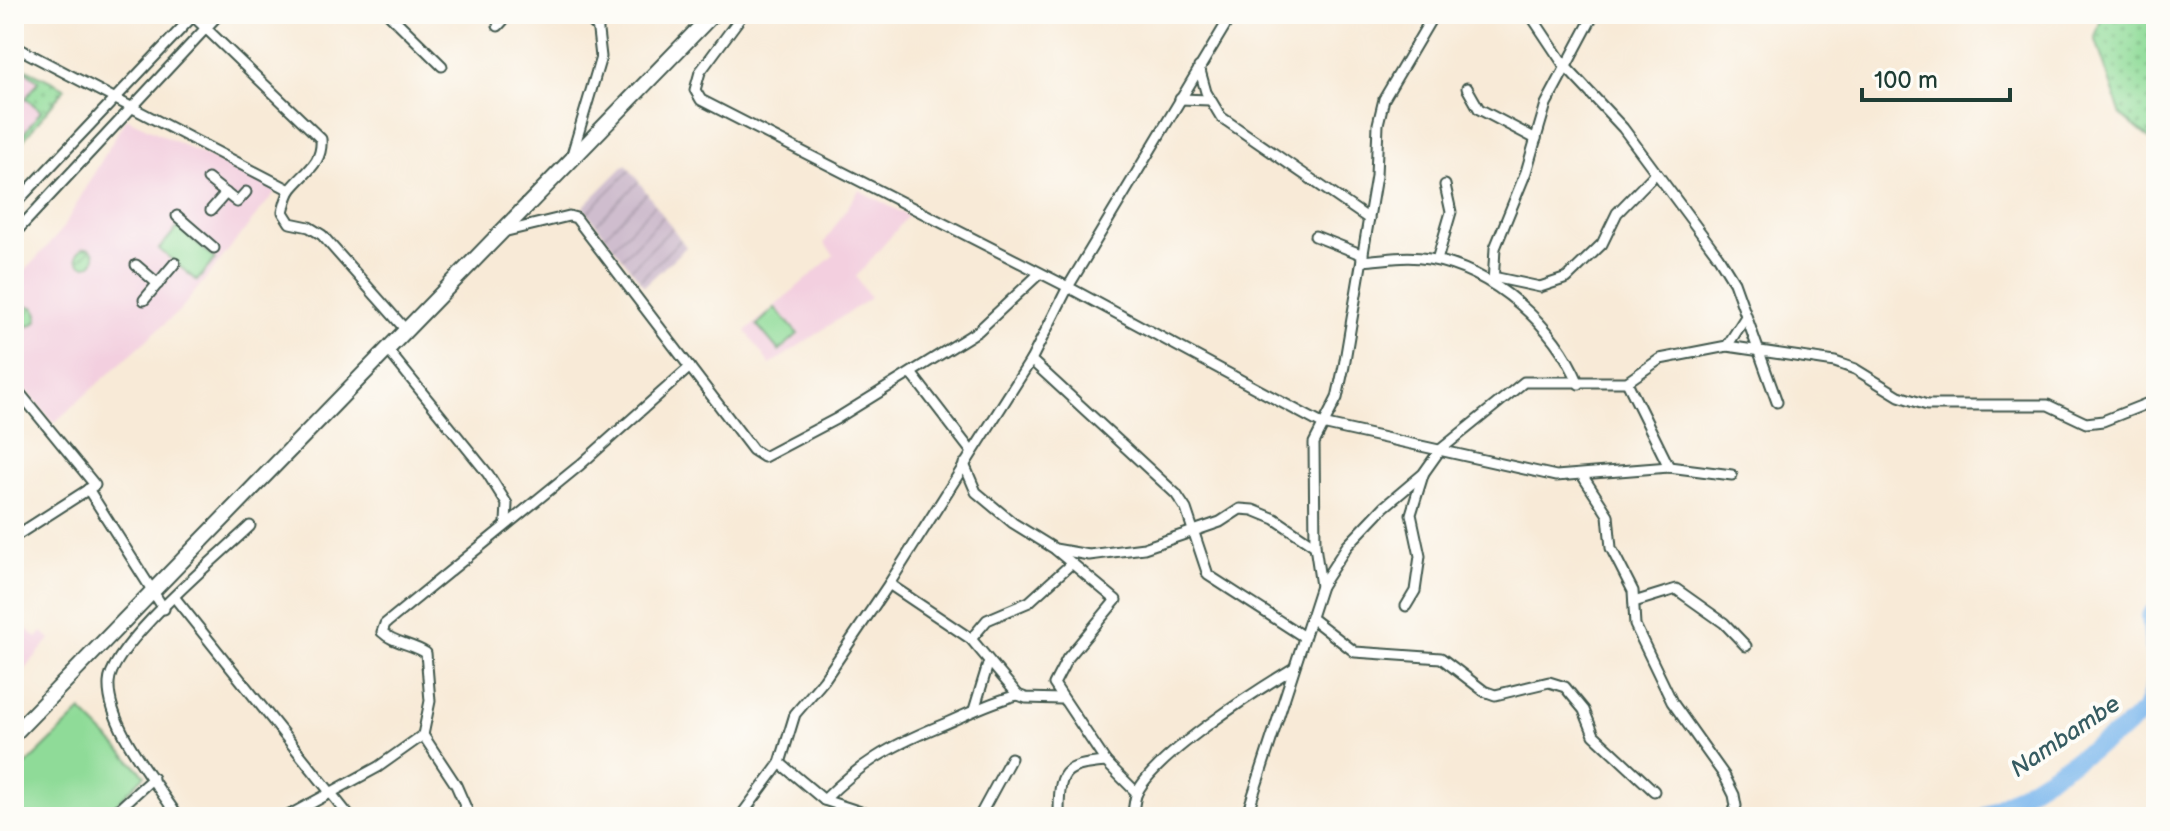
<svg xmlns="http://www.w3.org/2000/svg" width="2170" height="831" font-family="'Balsamiq Sans',sans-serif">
<defs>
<pattern id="industrial-furrows" width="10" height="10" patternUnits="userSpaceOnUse" patternTransform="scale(2)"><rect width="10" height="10" fill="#cfbdce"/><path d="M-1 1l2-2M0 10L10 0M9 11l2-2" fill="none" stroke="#b1a3b2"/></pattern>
<pattern id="grass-dots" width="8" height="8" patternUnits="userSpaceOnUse" patternTransform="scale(2)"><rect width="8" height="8" fill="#8fdb98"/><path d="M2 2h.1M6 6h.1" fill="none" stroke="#74b37d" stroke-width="1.8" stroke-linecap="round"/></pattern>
<pattern id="garden-furrows" width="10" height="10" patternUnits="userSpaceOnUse" patternTransform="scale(2)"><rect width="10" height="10" fill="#8fdb98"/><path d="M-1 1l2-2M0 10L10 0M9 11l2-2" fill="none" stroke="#74b37d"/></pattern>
</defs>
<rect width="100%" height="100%" fill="#fdfcf7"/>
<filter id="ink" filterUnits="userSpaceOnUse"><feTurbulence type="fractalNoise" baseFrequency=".0125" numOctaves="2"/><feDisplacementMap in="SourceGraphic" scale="16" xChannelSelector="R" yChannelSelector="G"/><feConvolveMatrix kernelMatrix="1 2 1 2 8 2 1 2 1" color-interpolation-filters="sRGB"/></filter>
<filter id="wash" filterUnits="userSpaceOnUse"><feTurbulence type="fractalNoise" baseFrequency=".006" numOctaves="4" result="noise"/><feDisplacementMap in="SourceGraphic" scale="32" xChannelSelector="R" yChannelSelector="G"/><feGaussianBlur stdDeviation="1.8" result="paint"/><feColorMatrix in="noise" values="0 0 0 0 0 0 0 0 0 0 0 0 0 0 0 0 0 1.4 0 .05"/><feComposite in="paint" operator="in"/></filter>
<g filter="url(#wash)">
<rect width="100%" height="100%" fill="#f8ead7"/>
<g fill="#f3cfdf">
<polygon points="14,63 65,88 14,152"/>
<polygon points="126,118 277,190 181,309 54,423 14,376 14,283 61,231"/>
<polygon points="859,190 908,216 856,277 870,298 770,365 746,331 834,255 824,243"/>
<polygon points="23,626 37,638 42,632 50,639 21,674 14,669 14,637"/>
</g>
<polygon fill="url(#industrial-furrows)" points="626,164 686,247 644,286 583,207"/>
<g fill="url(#grass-dots)" stroke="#578c66" stroke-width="2">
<polygon points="2103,14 2156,14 2156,144 2121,115 2095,37"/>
<polygon points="14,63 65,88 14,152 14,146 41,111 26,98 39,81 20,67 14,72"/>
</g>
<g fill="url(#garden-furrows)" stroke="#578c66" stroke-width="2">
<circle cx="86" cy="257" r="9"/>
<circle cx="28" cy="316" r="10"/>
</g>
<g fill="#8fdb98" stroke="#578c66" stroke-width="2">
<polygon points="178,227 215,259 197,281 159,249"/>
<polygon points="775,308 798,334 779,351 757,325"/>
<polygon points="81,711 145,775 103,817 14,817 14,777"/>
</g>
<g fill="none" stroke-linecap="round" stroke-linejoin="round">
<g stroke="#7bb7ed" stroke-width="18">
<polyline points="2156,609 2150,616 2156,669"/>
<polyline points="1984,817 2123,730 2146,709 2156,681"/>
</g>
</g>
</g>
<g filter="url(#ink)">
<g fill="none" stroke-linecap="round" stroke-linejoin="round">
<g stroke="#40574c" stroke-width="13">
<g id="minor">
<path d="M191 14 321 139C323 163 306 171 292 188 287 194 285 204 283 212L290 223 309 227 322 235 405 329"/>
<polyline points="389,14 442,66"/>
<polyline points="584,14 598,28"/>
<polyline points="743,14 700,72 695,90 701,100 1068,287 1322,424 1556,476 1669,467 1732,475"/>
<polyline points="1530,14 1564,65 1623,128 1718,256 1734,282 1777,402"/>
<polyline points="498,26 509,14"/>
<polyline points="14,46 290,190"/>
<polyline points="1199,67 1206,92 1221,117 1369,219"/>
<polyline points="1467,88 1479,109 1536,139"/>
<polyline points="1180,99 1210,100"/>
<polyline points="571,158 601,57 596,14"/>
<polyline points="208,179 237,202 246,192"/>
<polyline points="14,205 195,14"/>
<polyline points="211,210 226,193"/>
<polyline points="177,216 214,248"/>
<polyline points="503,232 569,216 576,218 753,450 764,457 836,419 978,331 1039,274"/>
<polyline points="14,234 219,14"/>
<polyline points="1315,236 1363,255"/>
<polyline points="1437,260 1451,212 1445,185"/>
<path d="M1362 261C1384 259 1407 255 1429 259 1494 270 1555 326 1579 384"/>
<polyline points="136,265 158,284"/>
<polyline points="1493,277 1540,287 1567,278 1602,244 1617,213 1656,173"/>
<polyline points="1493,284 1495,248 1526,172 1546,104 1594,14"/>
<polyline points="144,300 175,263"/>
<polyline points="1727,346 1745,318"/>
<polyline points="386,348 488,474 507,504 506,522"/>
<polyline points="1031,360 1176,494 1186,509 1208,575 1304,637"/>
<polyline points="911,373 971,451"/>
<polyline points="1627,382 1669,467"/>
<polyline points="14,386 95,485 14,537"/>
<polyline points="964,464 976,492 1013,523 1055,549 1089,555 1144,548 1220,522 1240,509 1253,510 1275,519 1315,546"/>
<polyline points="1582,475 1608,515 1611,548 1633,591 1635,625 1672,702 1724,775 1734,795 1736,806 1731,817"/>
<polyline points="88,489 164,609"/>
<polyline points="1056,550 1116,600 1067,659 1054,684 1106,762 1137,793"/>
<polyline points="889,584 971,639 1018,695 1026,698 1061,699"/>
<polyline points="1321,586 1347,546 1384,507 1423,474 1440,450 1524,382 1627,382 1660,359 1727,346 1835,362 1855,369 1899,396 1927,405 2048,405 2086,423 2103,421 2156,400"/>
<polyline points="175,598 350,817"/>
<polyline points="1634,602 1676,589 1724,623 1746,646"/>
<polyline points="1406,606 1415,591 1420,556 1411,514 1423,475"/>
<polyline points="1311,618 1355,652 1441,658 1484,691 1495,695 1549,682 1565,687 1584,710 1594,735 1654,791"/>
<polyline points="971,639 987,620 1029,602 1072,563"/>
<polyline points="974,710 989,661"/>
<path d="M423 735 430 701 426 653C413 644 393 643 382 632L385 624 580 465 690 367"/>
<polyline points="780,763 824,800 876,817"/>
<path d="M824 800C861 763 889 747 937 727 964 716 989 702 1018 695"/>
<polyline points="110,817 153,778"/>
<path d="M178 817C156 782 107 726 109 683 110 646 221 554 250 526"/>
<polyline points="286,817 378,767 423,735 456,785 470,817"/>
<polyline points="740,817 780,763 795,714 824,680 889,584 1031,360 1068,287 1232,14"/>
<polyline points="979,817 1011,758"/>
<path d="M1059 817C1059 770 1062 766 1106 762"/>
<path d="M1132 817C1134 810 1134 799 1137 793 1154 756 1256 691 1292 669"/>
<polyline points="1246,817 1321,586 1315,546 1314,443 1337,398 1344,366 1376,176 1378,124 1384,99 1434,14"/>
</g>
</g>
<g stroke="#40574c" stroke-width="18">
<polyline id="primary" points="14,734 713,14"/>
</g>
<use href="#minor" stroke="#fff" stroke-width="9"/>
<use href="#primary" stroke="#fff" stroke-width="14"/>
</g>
</g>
<g text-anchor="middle" stroke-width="8" stroke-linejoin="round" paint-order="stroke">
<g font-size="24" font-style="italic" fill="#365c62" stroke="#fdfcf7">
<text transform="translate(2065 736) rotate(-34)" y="8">Nambambe</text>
</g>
</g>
<rect width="2170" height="831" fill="none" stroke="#fdfcf7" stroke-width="48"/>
<path d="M1862 88v12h148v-12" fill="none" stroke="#1f3d34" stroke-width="4"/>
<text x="1874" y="88" font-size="24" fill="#1f3d34" stroke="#fdfcf7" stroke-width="6" paint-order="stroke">100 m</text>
</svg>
